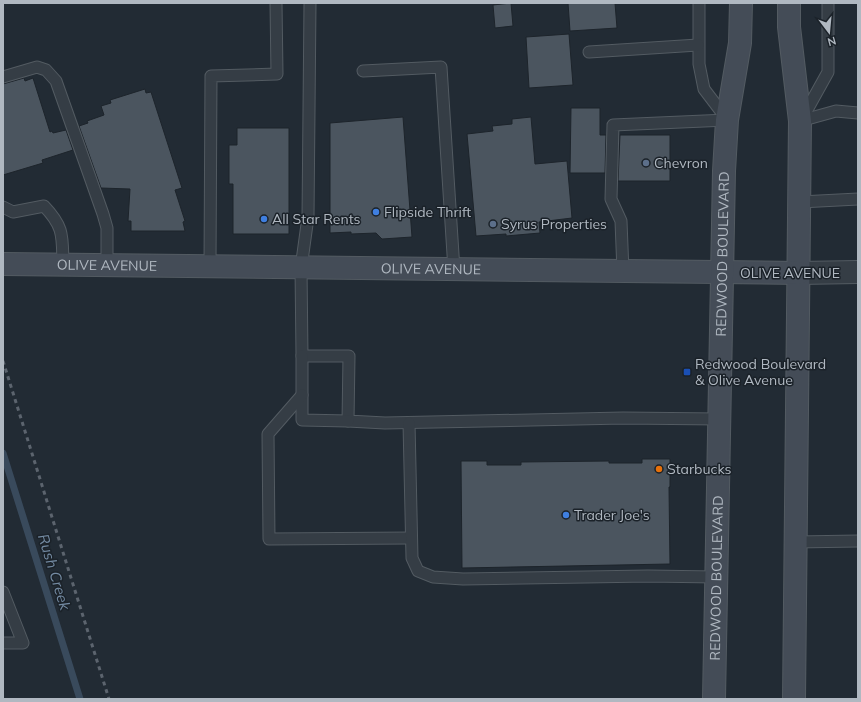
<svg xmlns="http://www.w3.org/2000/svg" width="861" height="702" font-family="Mulish,sans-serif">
<rect width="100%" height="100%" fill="#222b34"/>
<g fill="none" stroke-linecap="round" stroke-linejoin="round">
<polyline stroke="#394a5c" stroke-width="7" points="3,453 80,699"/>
</g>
<g fill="#4b555f" stroke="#1d242b">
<polygon points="511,3 513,26 495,28 493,5"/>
<polygon points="568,3 615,3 617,28 570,31"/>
<polygon points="569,34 573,85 529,88 526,37"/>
<polygon points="24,78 25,81 33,78 50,132 52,131 53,133 66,130 73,150 42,160 43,163 3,175 3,84"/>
<polygon points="145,89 146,93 151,92 182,188 175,190 185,221 183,222 185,231 131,231 131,221 128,221 130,189 101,188 79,126 88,123 87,121 104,115 101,106 111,103 110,100"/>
<polygon points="571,108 600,108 600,135 606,135 605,173 570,173"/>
<polygon points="403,117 412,237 382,239 376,233 351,234 351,232 330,233 330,123"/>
<polygon points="531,117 535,164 567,161 572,218 539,222 540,233 506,236 506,234 476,236 467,134 493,131 492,126 512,124 512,119"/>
<polygon points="237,128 289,128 289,234 233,234 233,184 229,184 229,145 237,145"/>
<polygon points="620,135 670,135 670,181 618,181"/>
<polygon points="642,459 670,459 670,487 669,487 670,564 462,568 461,461 487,461 487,465 521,465 521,462 609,461 609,463 642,463"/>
</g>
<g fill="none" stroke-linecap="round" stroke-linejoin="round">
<g stroke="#535b62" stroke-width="13">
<g id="lane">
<polyline points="310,3 308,217 301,268 302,356 349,356 348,421 385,423 623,418 719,419"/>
<polyline points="699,3 699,64 704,89 726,118"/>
<polyline points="589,52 698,45"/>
<polyline points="363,71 441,67 454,270"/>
<polyline points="3,77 37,67 46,70 56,81 103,214 107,228 107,265"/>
<polyline points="803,117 828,72 828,3"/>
<polyline points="800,121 836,111 858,113"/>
<polyline points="800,202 858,199"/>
<path d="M3 207 13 212 44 206C65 228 62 237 63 265"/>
<polyline points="210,267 211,76 277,74 276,3"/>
<polyline points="623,272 621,221 611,199 613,125 727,120"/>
<polyline points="302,356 302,420 348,421"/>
<polyline points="302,395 268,434 269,539 411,538"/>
<polyline points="409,423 412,558 418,571 433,577 463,579 648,576 716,577"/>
<polyline points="796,542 858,541"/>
<polyline points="3,592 23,643 3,643"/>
</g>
</g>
<g stroke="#535b62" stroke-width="24">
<polyline id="street" points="799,273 858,272"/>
</g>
<g stroke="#535b62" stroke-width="24">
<g id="secondary">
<polyline points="789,3 789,27 800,121 794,699"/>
<path id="s1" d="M3 264 799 273"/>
<path id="s2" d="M714 699 724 171 727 120 740 43 741 3"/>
</g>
</g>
<use href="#lane" stroke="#353d45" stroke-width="11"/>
<use href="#street" stroke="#353d45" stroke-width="22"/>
<use href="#secondary" stroke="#444c57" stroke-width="22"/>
<polyline stroke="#5c646e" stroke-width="3" stroke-dasharray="4 4" stroke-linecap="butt" points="3,361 109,699"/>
</g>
<g fill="#5c6f8a" stroke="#1b2229" stroke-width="1.5">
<circle cx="646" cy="163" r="4"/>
<circle cx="493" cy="224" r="4"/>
</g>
<g fill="#3f7fe0" stroke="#1b2229" stroke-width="1.5">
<circle cx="376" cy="212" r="4"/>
<circle cx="264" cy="219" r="4"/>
<circle cx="566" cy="515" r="4"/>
</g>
<rect fill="#1a4fb4" stroke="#1b2229" stroke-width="1.5" x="683" y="368" width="8" height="8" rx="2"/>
<circle fill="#e8710a" stroke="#1b2229" stroke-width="1.5" cx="659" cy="469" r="4"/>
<g text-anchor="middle" stroke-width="3" stroke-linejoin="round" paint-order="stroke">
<g font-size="14" fill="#b0b8c1" stroke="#1b2229" text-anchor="start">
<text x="654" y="168">Chevron</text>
<text x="384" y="217">Flipside Thrift</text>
<text x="272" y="224">All Star Rents</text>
<text x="501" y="229">Syrus Properties</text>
<text x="695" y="369">Redwood Boulevard<tspan x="695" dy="16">&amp; Olive Avenue</tspan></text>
<text x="667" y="474">Starbucks</text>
<text x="574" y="520">Trader Joe's</text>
</g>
<g font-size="14" fill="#b0b8c1" stroke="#1b2229">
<text dy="5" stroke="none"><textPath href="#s2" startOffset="445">REDWOOD BOULEVARD</textPath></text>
<text dy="5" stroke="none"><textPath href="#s1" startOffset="104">OLIVE AVENUE</textPath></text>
<text dy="5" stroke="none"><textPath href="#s1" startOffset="428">OLIVE AVENUE</textPath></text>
<text x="790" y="278">OLIVE AVENUE</text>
<text dy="5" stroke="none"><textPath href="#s2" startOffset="121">REDWOOD BOULEVARD</textPath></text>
</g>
<g font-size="15" font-style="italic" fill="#738aa2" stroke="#1b2229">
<text transform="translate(54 572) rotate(73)" y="5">Rush Creek</text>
</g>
</g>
<rect width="861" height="702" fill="none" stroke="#b0b8c1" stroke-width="8"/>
<g transform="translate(829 32) rotate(164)" stroke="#1b2229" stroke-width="3" paint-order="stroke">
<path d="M0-3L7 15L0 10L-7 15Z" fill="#b0b8c1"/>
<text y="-6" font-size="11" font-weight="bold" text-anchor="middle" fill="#b0b8c1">N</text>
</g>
</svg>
